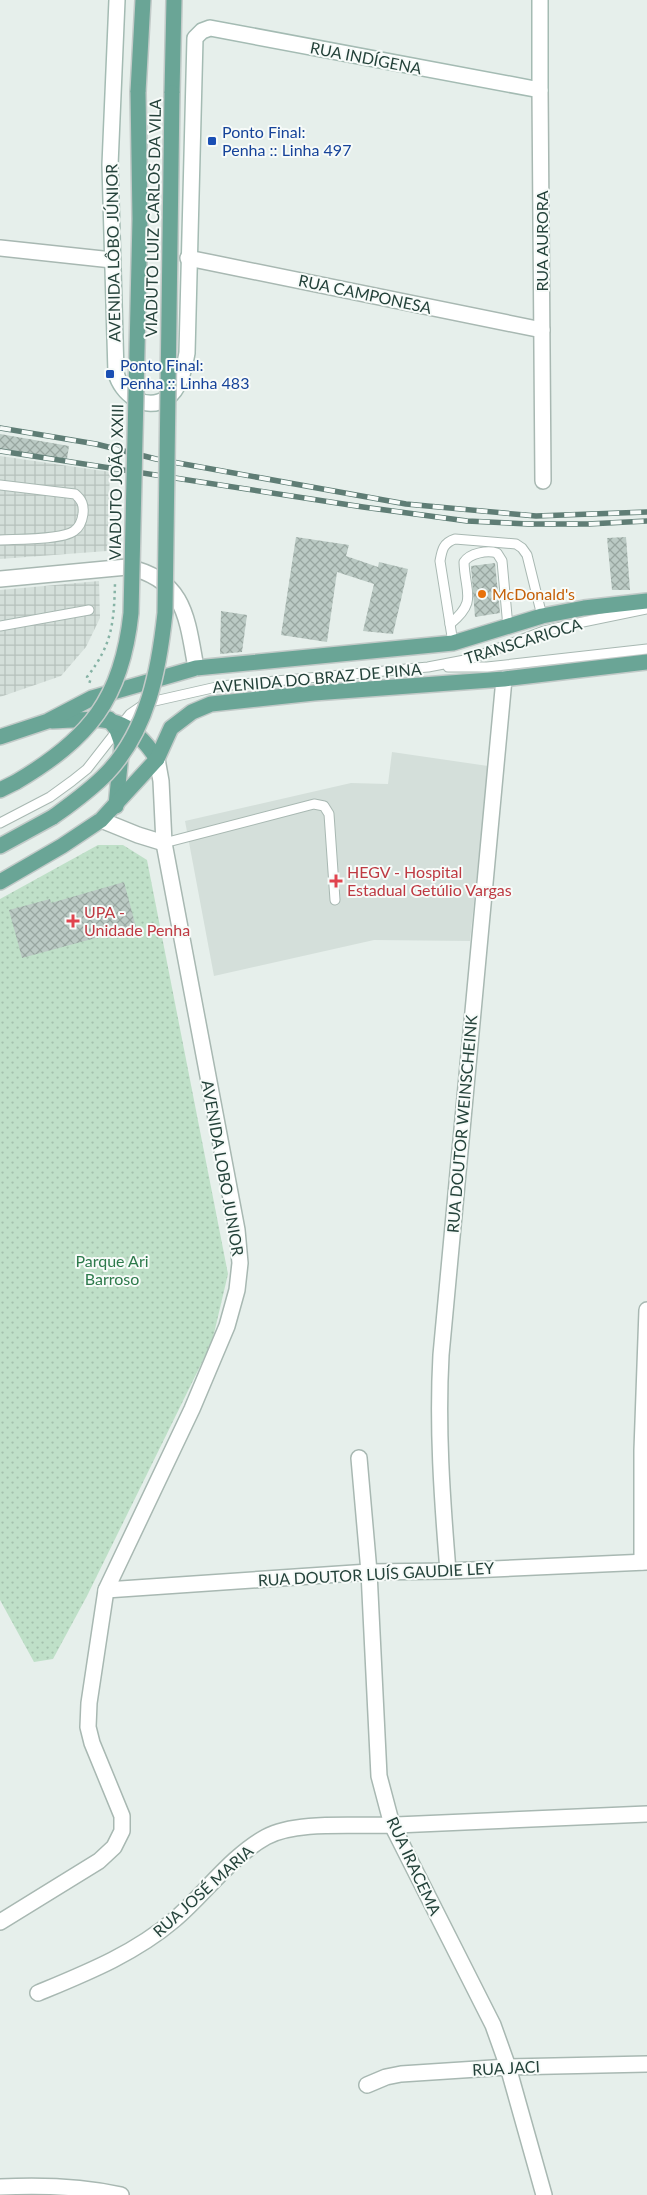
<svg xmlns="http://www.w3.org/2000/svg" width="647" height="2195" font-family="Lato,sans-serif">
<defs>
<pattern id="industrial-grid" width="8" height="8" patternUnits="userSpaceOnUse" patternTransform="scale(1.25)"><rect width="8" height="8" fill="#d4dfda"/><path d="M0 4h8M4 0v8" fill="none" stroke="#b6c1bc"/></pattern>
<pattern id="park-dots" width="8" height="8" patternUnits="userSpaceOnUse" patternTransform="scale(1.25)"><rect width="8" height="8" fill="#bfe0c8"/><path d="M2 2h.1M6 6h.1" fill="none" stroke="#a4c1ad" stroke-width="1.8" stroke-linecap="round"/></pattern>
<pattern id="building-cross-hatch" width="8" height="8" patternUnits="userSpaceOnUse" patternTransform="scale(1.25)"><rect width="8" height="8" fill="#bbcac4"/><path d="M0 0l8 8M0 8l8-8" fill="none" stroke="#98a6a0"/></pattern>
</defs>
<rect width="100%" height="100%" fill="#e6efeb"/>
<polygon fill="#d4dfda" points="392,752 488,766 470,941 374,940 214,976 185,821 351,783 388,784"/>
<g fill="url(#industrial-grid)">
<polygon points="0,456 110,472 107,551 0,559"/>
<polygon points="99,581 100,618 86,647 61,676 0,697 0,590"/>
</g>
<polygon fill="url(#park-dots)" points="98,845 123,845 147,860 228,1274 212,1342 87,1596 53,1659 34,1662 0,1600 0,899"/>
<g fill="url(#building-cross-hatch)">
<polygon points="0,434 69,446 67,459 0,449"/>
<polygon points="296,537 349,545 346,556 378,567 379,562 408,569 393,634 363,631 374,584 337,572 327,642 281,635"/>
<polygon points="626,537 630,590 612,590 607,538"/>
<polygon points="495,563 500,613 475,617 471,566"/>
<polygon points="221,611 247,615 242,652 220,654"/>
<polygon points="124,882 136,927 22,958 9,910 50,899 51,903"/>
</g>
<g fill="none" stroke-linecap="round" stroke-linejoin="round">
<g stroke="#a8b8b2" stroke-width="11">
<g id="service">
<path d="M0 485 75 494C82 500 84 505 83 514 82 521 80 527 74 531 62 540 16 539 0 540"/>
<path d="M450 624C478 601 465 593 464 562 470 553 487 550 497 553L502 561 508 627"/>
<polyline points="0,626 89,610"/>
<path d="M453 643 440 561C442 550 443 543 455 539L516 544 522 548 527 555 542 616"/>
<polyline points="448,667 487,667 647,649"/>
<polyline points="0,823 50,797 72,781 87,769 130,714 146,703 221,686 428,667 470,659 544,631 578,623 647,609"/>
<polyline points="164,843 314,804 324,806 329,814 335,900"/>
</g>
</g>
<g stroke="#a8b8b2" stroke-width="18">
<g id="minor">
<polyline points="540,90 543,481"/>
<polyline points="0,248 112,260"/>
<polyline points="188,258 542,330"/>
<path d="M0 579 127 567C185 579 187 618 196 668"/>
<polyline points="359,1458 369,1572 379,1776 392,1825 493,2025 508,2067 544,2195"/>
<polyline points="642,1562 642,1450 647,1310"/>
<path d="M448 1571C442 1498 437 1427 441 1355L504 679"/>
<polyline points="0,1922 99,1861 114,1847 122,1831 122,1816 92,1743 88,1727 89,1703 106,1590"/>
<path d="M38 1993C86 1973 134 1954 174 1920 205 1894 230 1857 266 1837 297 1820 358 1827 393 1825 478 1822 563 1818 647 1814"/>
<polyline points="367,2085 386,2077 401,2074 508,2067 647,2064"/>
<path d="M0 2187C40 2185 81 2186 121 2195"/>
</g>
</g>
<g stroke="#a8b8b2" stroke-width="18">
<g id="tertiary">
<polyline points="157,759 161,781 164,843 237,1230 240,1263 237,1290 227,1326 192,1409 106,1590 369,1572 448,1571 647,1562"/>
<polyline points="101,820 138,835 164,843"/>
</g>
</g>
<g stroke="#a4bbb3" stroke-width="18">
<path id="secondary" d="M117 0 110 165 116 373C121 393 145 413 167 398 181 388 184 368 187 353L195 38 202 31 210 28 540 90V0"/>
</g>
<g stroke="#c2cac8" stroke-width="18">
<g id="primary">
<polyline points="138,92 143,0"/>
<polyline points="172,93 174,0"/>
<polyline points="109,719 117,730 122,744 116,806"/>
<path d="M52 721C102 719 127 712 157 759"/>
<polyline points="0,737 48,721 92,698 196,668 453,643 542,616 584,608 647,601"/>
<polyline points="0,790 16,782"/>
<polyline points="0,846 53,817"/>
<polyline points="0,882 62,846 101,820 157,759 171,728 192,712 211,704 314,693 504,679 647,662"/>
</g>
</g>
<path stroke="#86b3a5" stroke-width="2.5" stroke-dasharray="2.5 4" stroke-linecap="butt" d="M91 682 88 681 87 677C112 645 114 623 115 583"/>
<use href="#service" stroke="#fff" stroke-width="9"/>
<use href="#minor" stroke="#fff" stroke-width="15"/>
<use href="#tertiary" stroke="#fff" stroke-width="15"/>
<use href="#secondary" stroke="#fff" stroke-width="15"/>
<use href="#primary" stroke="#6aa596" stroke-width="15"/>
<g stroke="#5f7d75" stroke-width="5.5">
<g id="rail">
<polyline points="0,428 96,444 156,459 406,504 536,516 647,512"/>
<polyline points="0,451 363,507 467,521 528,524 588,524 647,521"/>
</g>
</g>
<use href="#rail" stroke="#f7fbf9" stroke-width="4" stroke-dasharray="11" stroke-linecap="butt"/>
<g stroke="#c2cac8" stroke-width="18" stroke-linecap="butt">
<g id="primary-bridge">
<path d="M16 782C89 739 122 699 131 613L140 219 138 92"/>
<path d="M53 817C71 804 91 790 107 773 148 730 159 669 165 613L172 93"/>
</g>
</g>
<use href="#primary-bridge" stroke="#6aa596" stroke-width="15"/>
</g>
<g fill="#1a4fb4" stroke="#f7fbf9" stroke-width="2">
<rect x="207" y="136" width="10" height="10" rx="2.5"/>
<rect x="105" y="369" width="10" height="10" rx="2.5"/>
</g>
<circle fill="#e8710a" stroke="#f7fbf9" stroke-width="2" cx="482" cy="594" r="5"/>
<g fill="#e0444e" stroke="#f7fbf9" stroke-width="2">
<path d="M333.5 873.5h5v5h5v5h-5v5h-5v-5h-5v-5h5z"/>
<path d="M70.5 913.5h5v5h5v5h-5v5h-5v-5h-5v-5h5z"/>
</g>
<g text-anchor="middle" stroke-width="4" stroke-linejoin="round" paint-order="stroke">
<g font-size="16" fill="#24423a" stroke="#f7fbf9">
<text transform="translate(366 58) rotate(11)" y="6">RUA INDÍGENA</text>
<text transform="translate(153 218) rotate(-89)" y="6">VIADUTO LUIZ CARLOS DA VILA</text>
<text transform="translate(542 241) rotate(-90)" y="6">RUA AURORA</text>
<text transform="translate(113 253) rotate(-91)" y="6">AVENIDA LÔBO JÚNIOR</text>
<text transform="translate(365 294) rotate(12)" y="6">RUA CAMPONESA</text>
<text transform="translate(116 482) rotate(-89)" y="6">VIADUTO JOÃO XXIII</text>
<text transform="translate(523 641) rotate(-17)" y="6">TRANSCARIOCA</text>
<text transform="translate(317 678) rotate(-5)" y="6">AVENIDA DO BRAZ DE PINA</text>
<text transform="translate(462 1124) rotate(-85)" y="6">RUA DOUTOR WEINSCHEINK</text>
<text transform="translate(223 1168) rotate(80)" y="6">AVENIDA LOBO JUNIOR</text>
<text transform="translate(376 1574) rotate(-3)" y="6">RUA DOUTOR LUÍS GAUDIE LEY</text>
<text transform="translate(414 1866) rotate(65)" y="6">RUA IRACEMA</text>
<text transform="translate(203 1891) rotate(-42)" y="6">RUA JOSÉ MARIA</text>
<text transform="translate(506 2068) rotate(-3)" y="6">RUA JACI</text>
</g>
<g font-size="16" fill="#164399" stroke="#f7fbf9" text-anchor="start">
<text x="222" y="138">Ponto Final:<tspan x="222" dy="18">Penha :: Linha 497</tspan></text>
<text x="120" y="371">Ponto Final:<tspan x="120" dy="18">Penha :: Linha 483</tspan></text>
</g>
<g font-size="16" fill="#c56008" stroke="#f7fbf9" text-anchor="start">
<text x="492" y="600">McDonald's</text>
</g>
<g font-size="16" fill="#be3a42" stroke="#f7fbf9" text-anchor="start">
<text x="347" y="878">HEGV - Hospital<tspan x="347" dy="18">Estadual Getúlio Vargas</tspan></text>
<text x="84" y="918">UPA -<tspan x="84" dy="18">Unidade Penha</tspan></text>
</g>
<g font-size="16" fill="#2d7a4b" stroke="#f7fbf9">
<text x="112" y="1267">Parque Ari<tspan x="112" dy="18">Barroso</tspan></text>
</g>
</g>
</svg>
